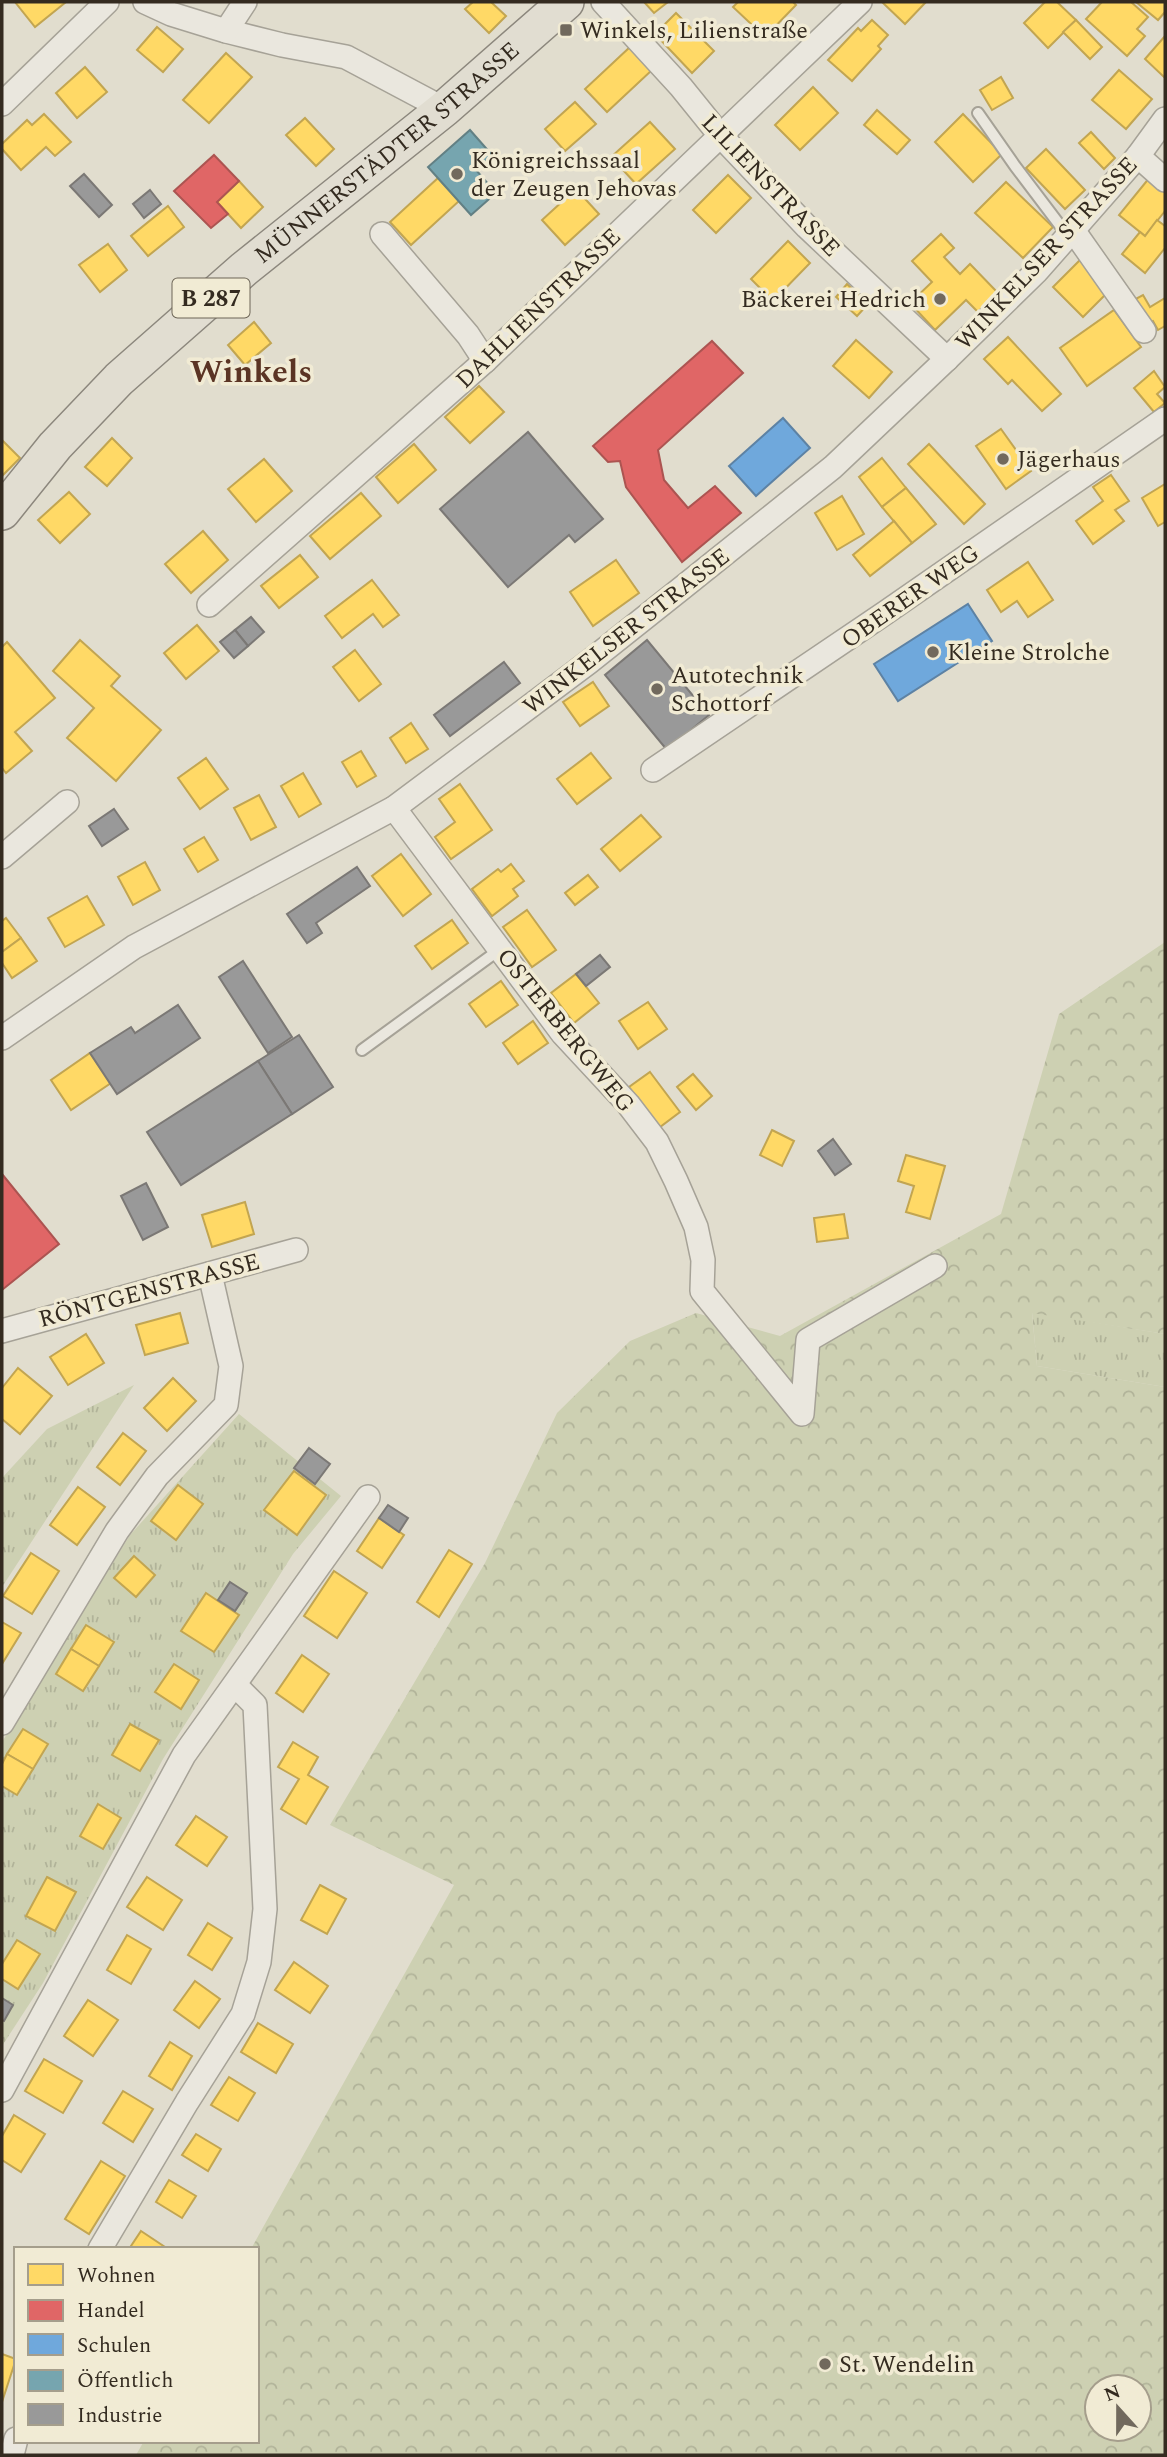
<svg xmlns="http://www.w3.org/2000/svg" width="1167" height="2457" font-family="Spectral,serif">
<defs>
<pattern id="grass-tufts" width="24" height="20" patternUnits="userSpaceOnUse" patternTransform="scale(1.75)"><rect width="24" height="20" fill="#cdd0b2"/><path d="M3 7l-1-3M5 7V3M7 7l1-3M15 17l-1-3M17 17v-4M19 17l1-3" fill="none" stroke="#b1b399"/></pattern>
<pattern id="forest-crowns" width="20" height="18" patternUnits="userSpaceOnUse" patternTransform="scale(1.75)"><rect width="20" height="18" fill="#cdd0b2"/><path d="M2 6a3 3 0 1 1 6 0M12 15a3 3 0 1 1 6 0" fill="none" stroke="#b1b399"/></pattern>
</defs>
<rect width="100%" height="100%" fill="#e1ddce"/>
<g fill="url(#grass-tufts)">
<polygon points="1032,1312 1165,1334 1165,1387 1037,1366"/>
<polygon points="134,1385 2,1587 2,1478 47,1429"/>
<polygon points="239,1414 341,1496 293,1554 163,1759 43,1983 2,2046 2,1742 130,1535"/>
</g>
<path fill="url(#forest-crowns)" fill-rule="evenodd" d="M1165 942V1334L1032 1313 1037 1366 1165 1387V2455H136L144 2441H257V2249H251L454 1885 330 1825 485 1563 557 1413 630 1341 696 1313 780 1336 1001 1214 1059 1014ZM1097 2387H1139V2429H1097Z"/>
<g fill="#ffd966" stroke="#c2a551" stroke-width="2">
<polygon points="15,2 66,2 35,27"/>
<polygon points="473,2 491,2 506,16 489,33 465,9"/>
<polygon points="644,2 668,2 654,13"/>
<polygon points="738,2 793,2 796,5 765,37 733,7"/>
<polygon points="882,2 926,2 905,24"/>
<polygon points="1045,2 1057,2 1076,20 1048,48 1024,23"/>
<polygon points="1102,2 1131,2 1148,17 1137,29 1145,36 1127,56 1086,19"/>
<polygon points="1136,2 1165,2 1165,12 1158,20"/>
<polygon points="676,13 714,51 692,73 655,34"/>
<polygon points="872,20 888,35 878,46 881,49 852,81 828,60 858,28 861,31"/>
<polygon points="1076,20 1102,47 1090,59 1063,32"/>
<polygon points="157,27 183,49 163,72 137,50"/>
<polygon points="1165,36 1165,78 1145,59"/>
<polygon points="630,47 652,70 607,112 585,89"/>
<polygon points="226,53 252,77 209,123 183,100"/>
<polygon points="85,67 107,92 77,118 56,93"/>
<polygon points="1119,70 1152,99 1126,129 1092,100"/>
<polygon points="1001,77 1013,98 992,110 980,90"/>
<polygon points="813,87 838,113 800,150 775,125"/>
<polygon points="575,102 596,124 565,151 545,129"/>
<polygon points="877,110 910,140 897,154 864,125"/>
<polygon points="44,114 71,142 55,156 46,147 21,170 2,149 2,144 27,120 32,125"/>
<polygon points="963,114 1002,154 973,182 935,142"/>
<polygon points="305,118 334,149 316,166 286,135"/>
<polygon points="650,122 675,149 636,184 611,157"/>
<polygon points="1091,132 1115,158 1104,169 1079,143"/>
<polygon points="1046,149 1085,190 1065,209 1026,168"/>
<polygon points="728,175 751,198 716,233 693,210"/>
<polygon points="1150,177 1165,190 1165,211 1145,236 1119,215"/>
<polygon points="438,178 459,201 411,245 390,222"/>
<polygon points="239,181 263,207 241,228 217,202"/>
<polygon points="1006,182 1053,227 1023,258 975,213"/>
<polygon points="576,189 599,214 565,245 542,220"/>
<polygon points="168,206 184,227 148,256 131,236"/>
<polygon points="1157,220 1165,226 1165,248 1145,273 1122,254 1140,232 1145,236"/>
<polygon points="941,234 954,248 944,257 960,274 970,264 998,293 978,312 966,300 935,330 910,303 932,282 912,261"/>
<polygon points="788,241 810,263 773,301 751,279"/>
<polygon points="108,244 127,270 100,292 79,265"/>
<polygon points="1080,260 1110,290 1083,317 1053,287"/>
<polygon points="847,284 868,304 857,316 836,297"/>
<polygon points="1143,295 1150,307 1165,298 1165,326 1158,330 1153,321 1144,326 1130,302"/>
<polygon points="1114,310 1141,347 1087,386 1060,348"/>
<polygon points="254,322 271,343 245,365 228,345"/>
<polygon points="1008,337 1061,394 1042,411 1012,380 1008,384 984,359"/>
<polygon points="856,340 892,372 869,398 833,366"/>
<polygon points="1154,371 1165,387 1157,394 1165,403 1154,412 1134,388"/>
<polygon points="479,386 504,412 470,443 445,417"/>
<polygon points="1001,429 1031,471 1006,489 976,446"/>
<polygon points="112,438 132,458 107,486 85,467"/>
<polygon points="2,440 20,458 2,476"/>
<polygon points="414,444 436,470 398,503 376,477"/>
<polygon points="929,444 985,504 964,524 908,464"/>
<polygon points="882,458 906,488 882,507 859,477"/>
<polygon points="264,459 292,491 256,522 228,489"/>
<polygon points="1111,475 1129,501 1115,510 1124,521 1093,544 1076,521 1103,501 1093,487"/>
<polygon points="1165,484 1165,522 1158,526 1142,498"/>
<polygon points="906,488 936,524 912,543 882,507"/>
<polygon points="69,492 90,514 60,543 38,520"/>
<polygon points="361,493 381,516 330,559 310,536"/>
<polygon points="842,496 864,534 837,550 815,513"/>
<polygon points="894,521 912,543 870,576 853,555"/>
<polygon points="203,531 228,560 191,593 165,564"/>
<polygon points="300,555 318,577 279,608 261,586"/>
<polygon points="616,560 639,593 593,626 570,592"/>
<polygon points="1028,562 1053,600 1028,617 1017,601 1001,612 987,590"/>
<polygon points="372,580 399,615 383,627 373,614 342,638 325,616"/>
<polygon points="197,625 219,651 186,679 164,653"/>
<polygon points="80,640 120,676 111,686 161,730 116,781 67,738 94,708 53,671"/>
<polygon points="7,642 55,698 15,732 32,751 6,773 2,768 2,647"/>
<polygon points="355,650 381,684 359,701 333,667"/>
<polygon points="593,682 609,706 580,726 563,702"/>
<polygon points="411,723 428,749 406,763 390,738"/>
<polygon points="361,751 376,776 357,787 342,762"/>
<polygon points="591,753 611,778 577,804 557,779"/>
<polygon points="206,758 228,789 200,809 178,778"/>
<polygon points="303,773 321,804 299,817 281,786"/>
<polygon points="460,784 492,830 451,859 435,837 455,822 439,799"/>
<polygon points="259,795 276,827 251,840 234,808"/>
<polygon points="641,815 661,837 620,871 601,849"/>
<polygon points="204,837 218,860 198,872 184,849"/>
<polygon points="401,854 431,894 403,916 372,876"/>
<polygon points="145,862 160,890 133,905 118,877"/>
<polygon points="511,864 524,881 513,889 518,896 492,916 472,889 498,869 501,872"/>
<polygon points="588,875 598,887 575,905 565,893"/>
<polygon points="87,896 104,925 65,947 48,918"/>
<polygon points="527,910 556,950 532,967 503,927"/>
<polygon points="6,918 21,938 2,952 2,921"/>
<polygon points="452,920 468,943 432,969 415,946"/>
<polygon points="21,938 37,961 12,978 2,963 2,952"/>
<polygon points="576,974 599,1003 574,1023 551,993"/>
<polygon points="501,981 518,1005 486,1027 469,1004"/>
<polygon points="648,1002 667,1029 638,1049 619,1021"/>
<polygon points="533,1021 548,1043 518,1064 503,1043"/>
<polygon points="90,1053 111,1083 71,1110 51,1080"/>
<polygon points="650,1072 680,1112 660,1127 629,1087"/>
<polygon points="693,1074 712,1096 696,1110 677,1087"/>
<polygon points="772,1130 794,1141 782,1166 760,1155"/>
<polygon points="906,1155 945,1166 930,1219 906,1212 914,1186 898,1181"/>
<polygon points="245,1202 254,1234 212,1247 202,1215"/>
<polygon points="844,1214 848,1238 817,1242 814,1218"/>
<polygon points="180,1313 188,1343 145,1355 136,1325"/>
<polygon points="86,1334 104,1363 68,1385 50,1357"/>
<polygon points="18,1368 52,1396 20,1434 2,1419 2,1388"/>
<polygon points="173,1378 196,1401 167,1431 144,1408"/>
<polygon points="123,1433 146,1451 120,1485 97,1467"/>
<polygon points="294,1471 326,1495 297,1535 264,1510"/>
<polygon points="178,1485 203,1504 176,1540 151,1521"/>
<polygon points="78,1487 105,1507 77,1545 50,1525"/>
<polygon points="379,1518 404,1535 382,1568 357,1551"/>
<polygon points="449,1550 472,1564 439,1617 417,1602"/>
<polygon points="31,1553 59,1571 32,1614 3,1596"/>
<polygon points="134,1556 155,1575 136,1597 114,1578"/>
<polygon points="334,1571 367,1593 337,1638 304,1616"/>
<polygon points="206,1593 239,1615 214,1652 181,1631"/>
<polygon points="2,1622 21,1633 2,1664"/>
<polygon points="86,1625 114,1642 99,1666 71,1649"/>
<polygon points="71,1649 99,1666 83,1691 56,1674"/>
<polygon points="302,1655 329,1674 303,1712 276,1693"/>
<polygon points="174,1664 199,1680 181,1709 155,1692"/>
<polygon points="130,1724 159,1740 140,1771 112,1755"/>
<polygon points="23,1729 48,1744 33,1769 7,1754"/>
<polygon points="293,1742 318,1757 308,1775 328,1787 306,1824 281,1809 299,1779 278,1767"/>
<polygon points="7,1754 33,1769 17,1795 2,1786 2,1764"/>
<polygon points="98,1804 121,1818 103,1849 80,1836"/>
<polygon points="196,1816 227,1837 207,1866 176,1845"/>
<polygon points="47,1877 76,1892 55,1931 26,1916"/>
<polygon points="147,1877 182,1900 163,1930 127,1907"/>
<polygon points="320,1885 346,1899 327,1934 301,1920"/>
<polygon points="208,1923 232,1938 212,1970 188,1955"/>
<polygon points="127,1935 151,1949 131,1984 107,1970"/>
<polygon points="17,1940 40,1954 18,1989 2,1979 2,1964"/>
<polygon points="294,1962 328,1986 310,2013 275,1990"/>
<polygon points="195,1981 220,1999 199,2028 174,2010"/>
<polygon points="88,2000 118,2020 93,2056 64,2036"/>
<polygon points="258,2023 293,2044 276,2073 241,2052"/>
<polygon points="170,2042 192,2056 172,2090 149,2076"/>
<polygon points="44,2059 82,2081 63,2113 25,2091"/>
<polygon points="229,2077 255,2093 238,2121 211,2105"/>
<polygon points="123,2091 153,2109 133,2142 103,2123"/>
<polygon points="14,2115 45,2134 21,2172 2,2160 2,2136"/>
<polygon points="196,2134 221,2149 208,2171 182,2155"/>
<polygon points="101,2161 125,2176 89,2234 65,2219"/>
<polygon points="169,2180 196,2196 182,2218 156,2202"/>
<polygon points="141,2231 168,2249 129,2249"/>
<polygon points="2,2354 16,2359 2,2402"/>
</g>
<g fill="#e06666" stroke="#ac5451" stroke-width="2">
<polygon points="214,155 239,181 217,202 228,214 211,228 174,191"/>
<polygon points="712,341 743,373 658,450 664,480 688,508 715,486 741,513 682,562 626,487 620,461 608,462 593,446"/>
<polygon points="2,1174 59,1244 2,1290"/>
</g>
<g fill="#6fa8dc" stroke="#5d82a4" stroke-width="2">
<polygon points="783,418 810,448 756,496 729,466"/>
<polygon points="968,604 992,641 898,701 874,664"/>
</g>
<polygon fill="#76a5af" stroke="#628084" stroke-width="2" points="470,130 492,155 476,170 496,193 471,215 428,167"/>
<g fill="#999" stroke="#7b7875" stroke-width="2">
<polygon points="84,174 112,205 99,217 70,186"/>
<polygon points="150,190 161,204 144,218 133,204"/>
<polygon points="528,432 603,519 575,542 569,535 508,587 440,509"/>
<polygon points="251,617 264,632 248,646 235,630"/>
<polygon points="235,630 248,646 234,658 220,642"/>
<polygon points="647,640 709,715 667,750 605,675"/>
<polygon points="504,662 520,683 450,736 434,715"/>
<polygon points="114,809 128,829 102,846 89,826"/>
<polygon points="357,867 370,886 316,923 322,933 307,943 287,914"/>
<polygon points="600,955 610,967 586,986 576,974"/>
<polygon points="243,961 292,1037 268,1053 219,977"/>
<polygon points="178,1005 200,1038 117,1094 90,1053 131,1027 135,1033"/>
<polygon points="299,1035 333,1087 292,1114 258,1061"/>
<polygon points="258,1061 292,1114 181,1185 147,1132"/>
<polygon points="833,1139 851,1164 835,1175 818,1151"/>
<polygon points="146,1183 168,1227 143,1240 121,1196"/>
<polygon points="309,1448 330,1464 315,1484 294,1468"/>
<polygon points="388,1505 408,1518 399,1532 379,1518"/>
<polygon points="230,1582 247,1593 235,1611 218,1600"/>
<polygon points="2,1998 13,2005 4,2021 2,2020"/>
</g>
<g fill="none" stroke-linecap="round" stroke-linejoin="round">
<g stroke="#a6a297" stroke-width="14">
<g id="service">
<polyline points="978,113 1015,166 1068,236"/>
<polyline points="362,1050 499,950"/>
</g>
</g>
<g stroke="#a6a297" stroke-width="26">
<g id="minor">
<polyline points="145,2 171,14 226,31 282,45 346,57 444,109"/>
<polyline points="603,2 681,87 719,134 807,227 947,359"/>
<polyline points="226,31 245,2"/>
<polyline points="2,104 107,2"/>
<polyline points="1138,156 1165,180"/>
<polyline points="1073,230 1144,331"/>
<polyline points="382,234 468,335 485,361"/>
<polyline points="209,605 485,361 860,2"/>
<polyline points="653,770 885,613 1165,419"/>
<polyline points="394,808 563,1034 628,1104 657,1142 676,1181 696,1227 703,1260 702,1291 802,1414 808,1340 935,1266"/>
<polyline points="2,857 67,802"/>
<polyline points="2,1038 134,947 394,808 589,662 682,588 833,467 947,359 1037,271 1138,156 1165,119"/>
<polyline points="2,1331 296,1250"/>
<polyline points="2,1723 117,1531 157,1476 226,1405 231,1366 210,1274"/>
<polyline points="2,2090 184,1755 368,1497"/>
<polyline points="100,2249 187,2102 243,2014 259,1962 265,1909 255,1705 235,1685"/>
<polyline points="12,2455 16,2439"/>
</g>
</g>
<g stroke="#8c877d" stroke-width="38">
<g id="primary">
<path id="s1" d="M2 512 55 446 119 379 244 269 444 109 566 2"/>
</g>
</g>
<use href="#service" stroke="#eae7de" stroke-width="10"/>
<use href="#minor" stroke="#eae7de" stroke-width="23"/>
<use href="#primary" stroke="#e1ddd1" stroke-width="35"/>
</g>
<g fill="#71695d" stroke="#f1ebd4" stroke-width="2.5">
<rect x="559" y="23" width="14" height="14" rx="3.5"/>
<circle cx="457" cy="174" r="7"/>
<circle cx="940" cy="299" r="7"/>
<circle cx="1003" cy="459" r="7"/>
<circle cx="933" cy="652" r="7"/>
<circle cx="657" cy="689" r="7"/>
<circle cx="825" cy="2364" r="7"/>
</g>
<g text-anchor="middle" stroke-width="7" stroke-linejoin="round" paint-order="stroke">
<rect fill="#f1ebd4" stroke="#6d6556" stroke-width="2" x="172.5" y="278.5" width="77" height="39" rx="5"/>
<g font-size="23" font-weight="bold" fill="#342b20">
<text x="211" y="306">B 287</text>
</g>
<g font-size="24" fill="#342b20" stroke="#f1ebd4" text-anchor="start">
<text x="580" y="38">Winkels, Lilienstraße</text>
<text x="471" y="168">Königreichssaal<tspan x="471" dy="28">der Zeugen Jehovas</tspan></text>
<text x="926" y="307" text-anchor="end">Bäckerei Hedrich</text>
<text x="1017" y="467">Jägerhaus</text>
<text x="947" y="660">Kleine Strolche</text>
<text x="671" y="683">Autotechnik<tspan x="671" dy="28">Schottorf</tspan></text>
<text x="839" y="2372">St. Wendelin</text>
</g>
<g font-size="24" fill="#342b20" stroke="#f1ebd4">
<text dy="8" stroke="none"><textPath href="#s1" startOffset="528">MÜNNERSTÄDTER STRASSE</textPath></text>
<text transform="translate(771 185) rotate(46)" y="8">LILIENSTRASSE</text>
<text transform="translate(1046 253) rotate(-47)" y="8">WINKELSER STRASSE</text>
<text transform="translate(538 308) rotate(-44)" y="8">DAHLIENSTRASSE</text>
<text transform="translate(910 596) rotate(-35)" y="8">OBERER WEG</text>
<text transform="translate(626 631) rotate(-38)" y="8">WINKELSER STRASSE</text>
<text transform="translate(566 1030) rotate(51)" y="8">OSTERBERGWEG</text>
<text transform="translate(149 1290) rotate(-15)" y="8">RÖNTGENSTRASSE</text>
</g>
<g font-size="32" font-weight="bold" fill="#5b3424" stroke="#f1ebd4">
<text x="251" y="382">Winkels</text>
</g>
</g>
<rect width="1167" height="2457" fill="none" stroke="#342b20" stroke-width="7"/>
<rect x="14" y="2247" width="245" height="196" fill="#f1ebd4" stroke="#a59e8c" stroke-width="2"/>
<rect x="28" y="2264" width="35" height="21" fill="#ffd966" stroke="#a59e8c" stroke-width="2"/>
<text x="77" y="2282" font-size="21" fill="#342b20">Wohnen</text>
<rect x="28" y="2300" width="35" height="21" fill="#e06666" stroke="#a59e8c" stroke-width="2"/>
<text x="77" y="2317" font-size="21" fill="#342b20">Handel</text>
<rect x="28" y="2334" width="35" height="21" fill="#6fa8dc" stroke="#a59e8c" stroke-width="2"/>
<text x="77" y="2352" font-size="21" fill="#342b20">Schulen</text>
<rect x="28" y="2370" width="35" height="21" fill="#76a5af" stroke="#a59e8c" stroke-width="2"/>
<text x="77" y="2387" font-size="21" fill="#342b20">Öffentlich</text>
<rect x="28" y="2404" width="35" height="21" fill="#999999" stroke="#a59e8c" stroke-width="2"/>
<text x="77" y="2422" font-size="21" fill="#342b20">Industrie</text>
<g transform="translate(1118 2408) rotate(339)"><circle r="33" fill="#f1ebd4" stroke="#a59e8c" stroke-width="2"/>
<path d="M0-5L12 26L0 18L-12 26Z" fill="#71695d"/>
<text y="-10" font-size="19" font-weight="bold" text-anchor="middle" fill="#342b20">N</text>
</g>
</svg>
